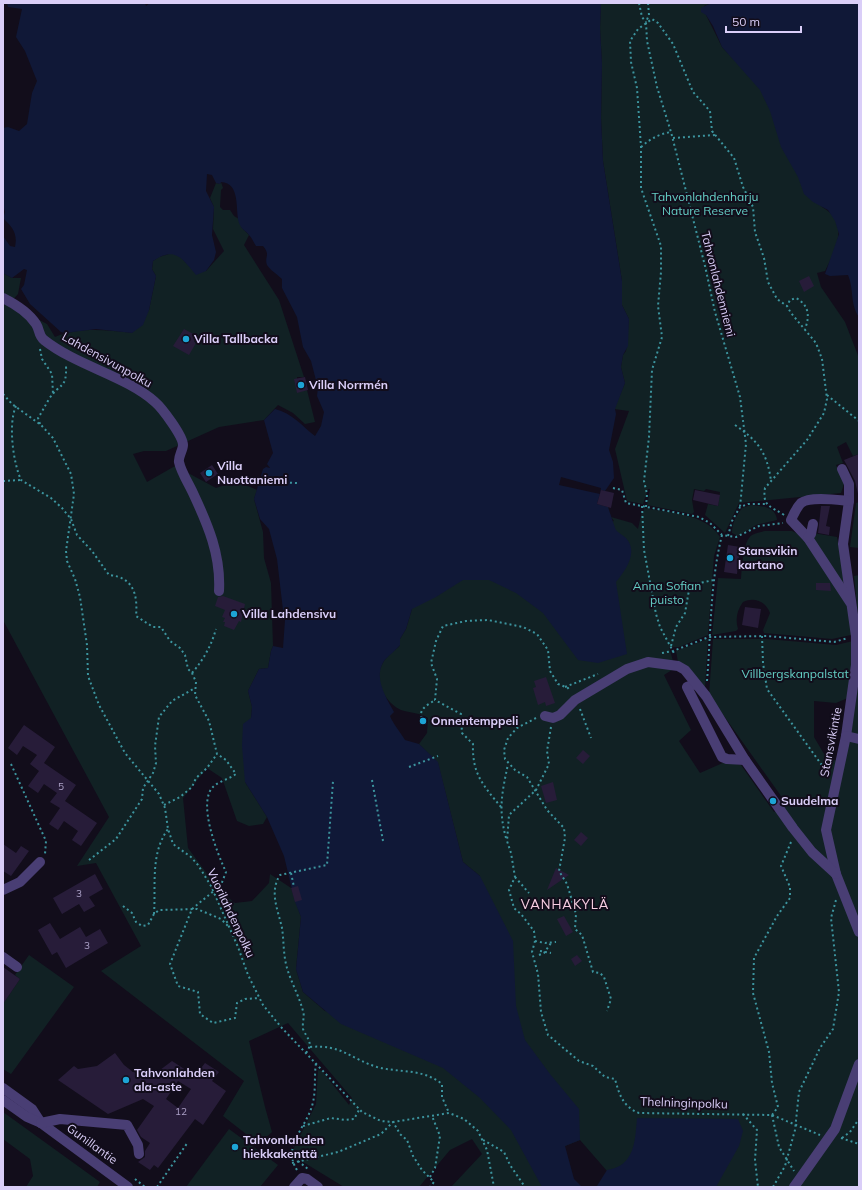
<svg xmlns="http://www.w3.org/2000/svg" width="862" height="1190" font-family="Mulish,sans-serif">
<rect width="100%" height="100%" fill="#120d1b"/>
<g fill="#112124">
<path d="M601 3H711L704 6 706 15 722 47 740 66 770 91 822 207C850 223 836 249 825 271L817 273 821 287 845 322 859 358V454L853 456 846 442 837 447 843 463 836 465 844 484 841 493 739 503 725 533 705 515 708 504 718 506 720 492 706 489 704 491 694 489 692 500 694 512 692 514 647 505 650 489H648L643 504 627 501 615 449 629 411 614 409 625 383 621 367 623 355 626 351 629 319 622 305V281L603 161 601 118 602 64 600 28Z"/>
<path d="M221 182 223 188 221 190 220 207 223 210H230L234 216 239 219 242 228 249 235 244 245 279 300 304 377H297V392L307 390 315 422 305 424 293 413 278 405 264 420 219 427 166 451H144L133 454 147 482 175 466 216 488C231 482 242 482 257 490L254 499 263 532 264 558 271 583 273 646 271 651 268 668 259 669 248 691 252 707 245 782 267 817 263 824 249 826 237 821 222 778 207 768 183 798 188 848 219 890 235 903 252 901 269 883 270 874 291 888 301 917 296 969 303 992 325 1011 396 1014 480 876 463 862 438 763 419 744 427 733 428 718C421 713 410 713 401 710 384 702 372 678 384 661 388 655 395 651 400 645V639L406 629 412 609 425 581 614 521 611 517 632 523 638 529 642 511H644V508C669 513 705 513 720 537L714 556 708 635 679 647H669L675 668 664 675 691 730 679 741 700 773 725 762 741 765 774 812 786 803 709 695 713 639H767L836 645 853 641 850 697 836 703 814 701V737L827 759 839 761 849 740 859 679V1187H716V1184L607 1171 580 1140 565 1146 551 1187H451L482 1154 472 1139 450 1150 419 1187H344L295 1157 293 1150 316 1104 318 1070 322 1071 349 1105 352 1098 288 1023 249 1041 265 1107 272 1132 259 1144 223 1116 244 1081 101 971 141 946 96 863 77 866 109 817 3 620V273L12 278H21L18 294 9 304 47 324 55 337C80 327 106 330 132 333L149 310 156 276 152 269 153 261 159 257 172 253 180 256 186 263 206 271 224 251 213 229 214 207 210 198 216 183 220 184Z"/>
<polygon points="859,502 859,548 850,547 856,503"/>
<path d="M751 505C762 506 776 507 777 520L756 525 738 536 732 533C732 523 736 516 742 508Z"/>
<path d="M765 531H792L803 536 851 611V635L832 639 764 633 763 630 770 613C766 602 755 596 743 602 737 610 735 619 738 629L736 631 712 635 718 578 741 579C742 568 743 540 752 535 756 533 761 532 765 531Z"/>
<polygon points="813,533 837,537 849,599 812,540"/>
<polygon points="859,575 859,627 854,576"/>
<polygon points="708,639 705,689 678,662 676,651"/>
<polygon points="29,955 74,987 11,1074 3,1069 3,1004 20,979 15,975"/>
<polygon points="3,1112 100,1182 97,1187 26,1187 33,1176 30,1159 3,1139"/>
<polygon points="229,1129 278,1165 260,1187 186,1187"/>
</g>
<g fill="#101837">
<path d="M7 3H145L146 6 150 3H601L600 28 602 64 601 118 603 161 622 281V305L629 319 628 346 623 355 621 367 625 383 615 409 616 414 609 450 613 462 614 478 605 491 601 490 597 504 608 507C609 510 615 528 616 530 618 533 623 535 626 538 639 552 625 571 616 582L627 654 598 663 578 660 543 613 516 593 489 580H463L436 597 412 609 406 629 400 639V645C395 651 388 656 384 661 373 678 386 697 394 712L390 716C392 722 401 733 405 740L419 744 438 762 463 862 480 876 513 941 516 1006 525 1040 550 1074 579 1109 580 1140 565 1146 574 1179 582 1187H542L511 1130 480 1098 443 1068 341 1024 303 992 296 969 301 917 295 902 284 856 267 817 245 782 242 746 243 724 251 718 252 707 248 691 259 669 268 668 271 651 273 646 283 648 285 620 280 617 283 610 277 559 269 529 260 519 254 499 263 469 266 467 270 468 267 464 273 453 264 420 275 409C292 413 302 426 315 436L321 426 324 412 317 396 318 388 311 361 303 347 297 317 282 288V279C278 275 269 269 267 265 264 257 271 255 263 246H256C254 243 252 238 249 235 246 231 241 229 239 223 235 210 241 183 221 182L220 184 216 183 212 175 207 174 206 191 214 207 212 235 216 252 214 260 206 271 196 275C182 258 175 246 153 261L152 269 156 276 149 310 143 325 132 333 96 329 65 333 61 332 30 304 21 289 24 285 27 270 24 269 12 278 3 273V236L10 246 15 247C18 233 12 227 3 218L5 212 3 205V128L8 127 19 131 27 124 32 93 37 81 25 51 16 37 22 9 8 7Z"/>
<path d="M711 3H859V317C850 305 854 289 848 275L830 276 825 274 839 234 835 221 828 210 813 202 804 194 798 177 781 147 770 111 760 90 722 47 713 26 706 15 701 12V8Z"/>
<path d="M637 1118 738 1119 743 1131 739 1146 716 1187H594L597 1186 607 1170C635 1166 635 1141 637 1118Z"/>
</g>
<polygon fill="#120d1b" points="561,477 601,488 600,494 559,485"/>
<g fill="#271c39" fill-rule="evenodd">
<polygon points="809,276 814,286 804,292 799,281"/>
<polygon points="184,329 197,336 194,342 196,343 189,355 173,346"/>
<polygon points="305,377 308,390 297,393 294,379"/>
<polygon points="859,454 859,498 855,481 844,460"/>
<polygon points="212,465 218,474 206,482 200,473"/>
<polygon points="601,490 614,493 611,508 597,504"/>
<polygon points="695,490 720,495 718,506 693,500"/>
<polygon points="821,506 830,506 826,526 830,527 829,535 818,533"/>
<polygon points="728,545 740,547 737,574 724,572"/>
<polygon points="816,583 830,583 831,591 816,590"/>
<polygon points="223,596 245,604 241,622 239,621 234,630 224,626 225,622 223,622 225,618 222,617 225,610 215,606 218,597"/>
<polygon points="745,607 761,609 758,628 742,625"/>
<polygon points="546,677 555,703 546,706 545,702 538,705 533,688 536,687 534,681"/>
<polygon points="24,725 55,747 44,763 76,785 65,801 97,823 81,846 72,840 78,831 64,821 58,830 49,824 60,808 50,802 57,793 44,784 38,793 28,786 39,771 30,764 37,755 23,746 17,755 8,748"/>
<polygon points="583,750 590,756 583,764 576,758"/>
<polygon points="553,782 557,800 546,803 541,786"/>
<polygon points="581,832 588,838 581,846 574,840"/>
<polygon points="3,844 16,853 21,846 29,851 11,876 3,871"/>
<polygon points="556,868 569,875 547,890"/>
<polygon points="95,874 103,889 89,897 95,906 84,912 79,904 62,914 53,898"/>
<polygon points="298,886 302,900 295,902 291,888"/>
<polygon points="564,916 573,932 566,936 557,919"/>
<polygon points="50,923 60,939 80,927 86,937 100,929 108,943 66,968 57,952 52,955 38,930"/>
<polygon points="577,955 582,961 575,966 571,959"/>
<polygon points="3,967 20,979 3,1004"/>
<path d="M115 1053 124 1065 133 1072 156 1073 172 1061 195 1076 205 1063 219 1072 212 1081 226 1091 203 1125 195 1119 158 1168 154 1165 150 1170 138 1162 145 1157V1151L150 1143 141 1137 137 1130 154 1106 143 1099 108 1114 58 1080 74 1066 78 1069 97 1066ZM178 1081 191 1089 178 1108 166 1099Z"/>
</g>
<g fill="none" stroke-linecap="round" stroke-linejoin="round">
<g stroke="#3c949e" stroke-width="2" stroke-dasharray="2 3" stroke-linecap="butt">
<polyline points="639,3 642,17 646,22"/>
<polyline points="648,3 649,15 646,22 647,41 657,87 671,132 705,266 715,312 740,397 746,444 740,507"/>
<polyline points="673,138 715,135"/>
<path d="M641 147C650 139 659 134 671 132"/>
<polyline points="40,349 42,359 52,374 53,394"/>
<polyline points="3,394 12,404 41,425 53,438 71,474 74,494 66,551 67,561 75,579 80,597 87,645 88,676 99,705 125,753 159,794 165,808 168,829 173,844 191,857 198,865 211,886 238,947 248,975 263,1005 281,1027 362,1112 381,1121 393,1122 449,1113 464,1119 478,1131 487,1150 494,1187"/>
<polyline points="827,395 859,421"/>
<path d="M16 406C8 424 13 462 21 480L51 498 62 508 71 519 77 535 92 551 109 575C133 577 138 594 136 616L153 627H161L170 641 180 648 185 655 188 669 192 673 196 682 195 695 209 721 217 754 226 760 236 774C229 779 220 781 214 786 196 801 218 855 226 872L221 885 192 909 170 964 178 986 198 992 200 1014 213 1023 235 1018 237 1003 245 999 259 998"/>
<path d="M40 424 38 418C42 412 45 406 49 399 60 382 67 390 66 365"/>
<path d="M735 425C758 441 767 452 771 481"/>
<polyline points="3,481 21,480"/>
<polyline points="255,481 297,483"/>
<polyline points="613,488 622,490 626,503 699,517 710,523 722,535 736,537 759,526 783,523"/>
<polyline points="642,506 644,550 656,614 660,627 675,655"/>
<polyline points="646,507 647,494 644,481 649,437 652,370 662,337 658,306 661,272 661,246 641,188 641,147 637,88 631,62 630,41 638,29 652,19 658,23 673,44 693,92 710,111 712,131 734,158 743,187 753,207 755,232 764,258 768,282 777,299 787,306"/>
<path d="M784 515C771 506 762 507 765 488L807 440 824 413 827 399 822 359 816 343 791 313 787 306 790 300 796 298C809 305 810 316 805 329"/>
<polyline points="728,536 732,521 740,507 748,504 766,504"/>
<polyline points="762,636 763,663 767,689 821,764 829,773"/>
<polyline points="671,646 676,627 685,613 689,590 695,584 714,580"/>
<polyline points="662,653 673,651 709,637 767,636 834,642 848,638"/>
<path d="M192 673C204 659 211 646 216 629"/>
<path d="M707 681C711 632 710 583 722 535"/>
<polyline points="565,687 598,674"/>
<polyline points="580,709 591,738"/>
<path d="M422 718C418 709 428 705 435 700"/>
<polyline points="536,718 517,728 508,738 504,750 505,759 515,770 527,777 547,810 564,828 565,838 559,871 567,884 576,914 575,929 582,935 593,972 600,973 604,977 611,999 607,1011"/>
<path d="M551 727 547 751 549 764 536 790 509 815 507 841 511 853 515 877 509 890 514 908 521 914 534 931 535 941 532 952 538 974 541 1012 548 1035 579 1061 593 1066 605 1077 615 1079C619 1094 623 1107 639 1113L772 1115 820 1135"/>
<polyline points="11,764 46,841 45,854"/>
<polyline points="409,767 438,756"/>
<polyline points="372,780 383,841"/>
<polyline points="164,805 180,797 192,787 196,778 207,768 217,754"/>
<path d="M501 807C483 785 472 774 473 744L462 733 461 714 435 700 437 679 431 663 436 641 443 626 466 621 488 620 523 627 537 634 548 650 550 671 558 684 568 688 570 691"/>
<path d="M506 838C498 809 502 793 508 764"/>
<polyline points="89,860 116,839 142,799 143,788 153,773 156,763 155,746 159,717 172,701 195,688"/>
<polyline points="291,873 294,887"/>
<polyline points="515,877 529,893"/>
<polyline points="123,906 132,913 136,922 142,926 148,925 154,914 159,910 197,909 221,919 229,927"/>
<path d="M154 914C156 885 150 854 168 829"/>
<polyline points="535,941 545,943 556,942"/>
<polyline points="540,951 551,953"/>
<polyline points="539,955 544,953 551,943"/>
<path d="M310 1047C341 1044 351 1059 377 1067 399 1073 422 1068 442 1084V1097L449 1113"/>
<path d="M306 1053C314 1042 307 1039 303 1029 302 1023 305 1016 303 1011 299 996 291 982 287 968 283 954 284 941 282 928 278 910 269 892 280 875L327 865 333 781"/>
<polyline points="743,1114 757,1130 755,1160 758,1187"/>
<polyline points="772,1115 778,1107 772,1083 769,1052 753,993 754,958 777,916 790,898 790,887 781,866 791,842"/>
<polyline points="772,1115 779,1147 794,1171"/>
<polyline points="303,1126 331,1118 345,1120 354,1119 359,1110"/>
<polyline points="841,1138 859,1144"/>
<polyline points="842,1138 850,1132 859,1119"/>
<polyline points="483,1140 504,1152 510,1165 525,1187"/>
<polyline points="298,1161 308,1169"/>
<polyline points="292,1163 338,1152 381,1134 393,1122 400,1134 407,1140 413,1156 422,1170 434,1182 430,1187"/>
<path d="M297 1170C281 1145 308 1127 313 1102 316 1089 314 1076 316 1063"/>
<polyline points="430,1177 435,1168 440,1136 432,1116"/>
<polyline points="135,1179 145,1187"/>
<polyline points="157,1187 188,1142"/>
<polyline points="773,1187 785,1166 795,1130 799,1092 820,1048 833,1029 839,992 831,918 836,900"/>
</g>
<g stroke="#493e74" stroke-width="10">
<path d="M3 298C15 304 29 313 36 324 40 330 38 335 44 340 77 366 126 376 155 402 162 408 183 436 183 445 183 450 178 457 179 462 181 472 189 484 193 493 208 525 221 555 219 591"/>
<polyline points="842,469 849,484 849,501 843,544 856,636 856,665 846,736 826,830 836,874 859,932"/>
<path d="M849 501C838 500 810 496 801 503 796 508 794 514 791 520L808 538 850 602"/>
<polyline points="808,538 811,534 813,524"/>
<polyline points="695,684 687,687 722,757 727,759 745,760"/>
<polyline points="545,716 553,718 560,715 575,700 627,669 648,662 678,666 685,670 706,696 745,760 793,828 812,852 836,874"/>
<polyline points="846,736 859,739"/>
<polyline points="3,890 20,882 40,862"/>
<polyline points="3,957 17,967"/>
<polyline points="3,1088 32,1109 41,1123"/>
<polyline points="3,1100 27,1117 41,1123 128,1187"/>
<polyline points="41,1123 60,1119 127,1125 138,1145 139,1154"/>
<polyline points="294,1187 302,1178 307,1179 318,1187"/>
<polyline points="794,1187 835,1129 859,1064"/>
</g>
</g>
<g fill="#1da4d5" stroke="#120d1b" stroke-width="1.5">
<circle cx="186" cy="339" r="4"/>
<circle cx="301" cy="385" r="4"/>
<circle cx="209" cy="473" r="4"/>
<circle cx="730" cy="558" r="4"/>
<circle cx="234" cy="614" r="4"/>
<circle cx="423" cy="721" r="4"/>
<circle cx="773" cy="801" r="4"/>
<circle cx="126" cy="1080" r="4"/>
<circle cx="235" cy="1147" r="4"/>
</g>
<g text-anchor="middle" stroke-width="4" stroke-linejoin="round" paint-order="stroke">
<g font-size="10" fill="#ada2c8">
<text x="61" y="790">5</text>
<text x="79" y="897">3</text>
<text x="87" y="949">3</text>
<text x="181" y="1115">12</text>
</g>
<g font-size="12" fill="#64cec5" stroke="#120d1b">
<text x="705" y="201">Tahvonlahdenharju<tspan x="705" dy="14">Nature Reserve</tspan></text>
<text x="667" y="590">Anna Sofian<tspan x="667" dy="14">puisto</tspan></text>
<text x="795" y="678">Villbergskanpalstat</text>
</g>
<g font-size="12" fill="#dacef8" stroke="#120d1b">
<text transform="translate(718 284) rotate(76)" y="4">Tahvonlahdenniemi</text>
<text transform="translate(107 360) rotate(29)" y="4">Lahdensivunpolku</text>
<text transform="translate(831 742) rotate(-79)" y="4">Stansvikintie</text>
<text transform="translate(231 913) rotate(65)" y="4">Vuorilahdenpolku</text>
<text transform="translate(684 1103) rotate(2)" y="4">Thelninginpolku</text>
<text transform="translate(92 1144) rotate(36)" y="4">Gunillantie</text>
</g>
<g font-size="12" font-weight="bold" fill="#dacef8" stroke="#120d1b" text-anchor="start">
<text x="194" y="343">Villa Tallbacka</text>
<text x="309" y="389">Villa Norrmén</text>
<text x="217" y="470">Villa<tspan x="217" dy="14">Nuottaniemi</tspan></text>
<text x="738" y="555">Stansvikin<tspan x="738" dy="14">kartano</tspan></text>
<text x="242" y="618">Villa Lahdensivu</text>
<text x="431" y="725">Onnentemppeli</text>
<text x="781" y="805">Suudelma</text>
<text x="134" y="1077">Tahvonlahden<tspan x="134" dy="14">ala-aste</tspan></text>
<text x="243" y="1144">Tahvonlahden<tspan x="243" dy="14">hiekkakenttä</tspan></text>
</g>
<g font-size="13" letter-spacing="1" fill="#f9cfe3" stroke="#120d1b">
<text x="565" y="909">VANHAKYLÄ</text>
</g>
</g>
<rect width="862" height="1190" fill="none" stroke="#dacef8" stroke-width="8"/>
<path d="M726 26v6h75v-6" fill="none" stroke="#dacef8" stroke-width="2"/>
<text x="732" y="26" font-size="12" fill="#dacef8" stroke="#120d1b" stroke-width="3" paint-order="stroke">50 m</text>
</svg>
